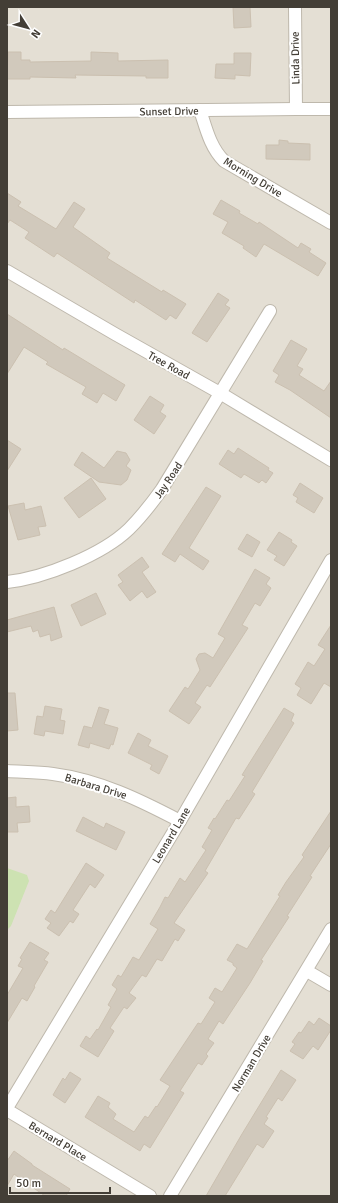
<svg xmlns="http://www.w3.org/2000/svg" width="338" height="1203" font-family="Signika,sans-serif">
<rect width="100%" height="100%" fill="#f1ede6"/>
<rect fill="#e4dfd4" x="7" y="7" width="324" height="1189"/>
<polygon fill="#cde2b2" points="7,868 27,875 29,881 11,926 7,930"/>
<g fill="#d1c9bc" stroke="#cbc0b0">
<polygon points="233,7 250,7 251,27 234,28"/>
<polygon points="8,52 21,52 21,60 30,60 30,62 91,61 91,52 118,53 118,61 168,60 168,78 146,78 146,76 75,75 76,78 30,77 30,79 7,79"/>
<polygon points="234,53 251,53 250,76 235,75 235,79 215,78 216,64 234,64"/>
<polygon points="279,140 288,141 288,143 310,144 310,160 266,159 266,145 279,145"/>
<polygon points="7,193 21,202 18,206 56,229 74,202 85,209 73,227 110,253 107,258 162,292 163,290 186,304 176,319 170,315 166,320 135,300 134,303 57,253 54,257 25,238 29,232 10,220 7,224"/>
<polygon points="221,200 240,211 239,213 258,224 259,222 298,248 301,243 311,249 309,252 326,263 318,276 264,244 256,257 243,248 244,246 222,233 228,222 213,214"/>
<polygon points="218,293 229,300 225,305 230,308 207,342 192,333"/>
<polygon points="7,314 63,350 64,348 125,385 116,401 103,393 97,403 82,394 86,387 46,364 48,362 24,347 7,374"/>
<polygon points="291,340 307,349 297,366 303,369 299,375 324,391 331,381 331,418 290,390 275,382 279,375 273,371"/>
<polygon points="150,396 164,405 160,412 166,416 154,434 134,420"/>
<polygon points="7,440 21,449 7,471"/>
<polygon points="238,448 269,468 268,470 273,473 266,483 262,480 259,483 244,474 241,478 219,464 228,450 234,454"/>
<polygon points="117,451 126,453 130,460 126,466 131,470 127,480 121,485 99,482 74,465 82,452 104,468"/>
<polygon points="91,478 106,499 79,518 64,498"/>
<polygon points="300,483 323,498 314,513 296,502 298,498 293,495"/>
<polygon points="206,487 221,496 189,548 209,561 203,570 180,554 175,562 162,554"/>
<polygon points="24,503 25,510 41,506 46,526 38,527 40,535 18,540 8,506"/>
<polygon points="279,532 292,540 291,542 297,546 284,566 274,560 277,556 267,550"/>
<polygon points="247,534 260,542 252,557 238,549"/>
<polygon points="142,557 149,567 142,572 156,592 147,598 142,591 130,601 118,585 123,582 118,575"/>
<polygon points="255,569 270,578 266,584 271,588 260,606 255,603 242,625 248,628 210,687 207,685 195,703 201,707 189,724 169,711 185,687 188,689 200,670 196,659 199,654 205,653 213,658 225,638 218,634"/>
<polygon points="96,593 106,614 81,626 71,605"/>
<polygon points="54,607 62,637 51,641 50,634 40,637 38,630 33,632 31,626 7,632 7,620"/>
<polygon points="331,625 331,687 324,683 311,704 297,695 301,688 295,684 308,662 314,666 325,649 318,645"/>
<polygon points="7,693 15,693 18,730 7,731"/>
<polygon points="45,706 62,709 60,720 65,721 63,734 45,731 44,736 34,734 37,716 43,717"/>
<polygon points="99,707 109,710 104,724 118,728 113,745 111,744 109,749 90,743 89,748 78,745 84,726 92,728"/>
<polygon points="284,708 294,714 291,721 294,723 252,792 255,794 239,819 236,818 205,871 208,873 174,923 185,930 178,941 175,939 162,961 157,959 146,977 142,975 129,993 136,998 127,1009 124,1007 110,1028 114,1031 98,1057 80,1046 86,1036 90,1039 97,1029 98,1030 111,1007 108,1005 117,989 112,985 118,975 121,977 133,957 139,960 158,929 150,924 160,907 165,897 168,898 180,878 185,882 206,850 202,847 212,830 208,828 214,818 215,819 227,800 229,801 245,776 242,775"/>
<polygon points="138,733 151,740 148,746 168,756 159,774 150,769 152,765 128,753"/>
<polygon points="16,797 16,807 29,806 30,822 17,823 18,832 7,832 7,798"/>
<polygon points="331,811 331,844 310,876 312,877 287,916 289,917 261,960 263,961 250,983 223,1024 219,1021 208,1039 214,1043 206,1054 208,1056 202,1065 198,1063 180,1091 184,1093 150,1148 144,1144 140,1151 85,1117 98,1096 110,1103 108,1107 116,1114 113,1119 134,1132 145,1116 148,1118 156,1106 157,1107 170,1086 160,1080 198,1023 201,1024 215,1002 209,998 215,988 222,992 237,968 233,965 233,963 227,960 237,944 247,949 280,896 278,895 286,882 304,857 302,855"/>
<polygon points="83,817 104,828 106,823 125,832 116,850 76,831"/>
<polygon points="86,863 104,875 95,888 90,884 73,910 79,914 73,923 70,921 59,936 47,928 51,923 45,919 51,910 55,913"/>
<polygon points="30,942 49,953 44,960 48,962 34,986 35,987 27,1001 22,998 7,1023 7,995 23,968 18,966 22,959 20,958"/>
<polygon points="319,1018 331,1026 331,1030 318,1050 313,1046 303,1059 290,1051 295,1044 292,1042 299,1032 301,1033 309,1021 314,1025"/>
<polygon points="281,1070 296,1080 282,1101 278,1098 266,1117 268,1118 264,1124 274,1131 263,1148 257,1144 225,1196 206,1196 242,1134"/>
<polygon points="70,1072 81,1079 65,1103 53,1095 63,1078 65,1080"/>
<polygon points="14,1151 32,1164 32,1165 70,1189 66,1196 45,1196 14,1174 7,1186 7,1161"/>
</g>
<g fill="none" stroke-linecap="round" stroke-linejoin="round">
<g stroke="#beb8ac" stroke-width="14">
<g id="street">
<polyline points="295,7 296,109"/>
<path d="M200 110C206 128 210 147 224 161L331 223"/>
<polyline points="7,112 296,109 331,109"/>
<polyline points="7,271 115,334 220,393 331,460"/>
<path d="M7 582C44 578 102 555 129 529 141 517 152 503 162 489L270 311"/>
<path d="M7 771C22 772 38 772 53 774 99 780 140 800 180 821"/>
<polyline points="307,971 331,985"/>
<polyline points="7,1108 180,821 331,560"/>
<polyline points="7,1110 150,1196"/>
<polyline points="170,1196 331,929"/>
</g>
</g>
<use href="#street" stroke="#fff" stroke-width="12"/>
</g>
<g text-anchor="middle" stroke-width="4" stroke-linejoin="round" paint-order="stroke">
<g font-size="11" fill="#433e36" stroke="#fff">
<text transform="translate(295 58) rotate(-91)" y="4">Linda Drive</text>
<text transform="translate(169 111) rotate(-1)" y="4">Sunset Drive</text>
<text transform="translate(253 177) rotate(31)" y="4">Morning Drive</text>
<text transform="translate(169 365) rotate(29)" y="4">Tree Road</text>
<text transform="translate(168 480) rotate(-56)" y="4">Jay Road</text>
<text transform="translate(96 786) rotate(17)" y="4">Barbara Drive</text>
<text transform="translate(171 835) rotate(-59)" y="4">Leonard Lane</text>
<text transform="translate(251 1063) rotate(-59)" y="4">Norman Drive</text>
<text transform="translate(58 1141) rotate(31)" y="4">Bernard Place</text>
</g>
</g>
<rect width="338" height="1203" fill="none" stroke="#433e36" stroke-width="16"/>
<g transform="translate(28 28) rotate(126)" stroke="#ffffff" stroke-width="3" paint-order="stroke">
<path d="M0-3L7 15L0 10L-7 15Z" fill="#433e36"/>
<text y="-6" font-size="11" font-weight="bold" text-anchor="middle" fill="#433e36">N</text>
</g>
<path d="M10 1187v6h100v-6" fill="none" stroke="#433e36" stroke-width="2"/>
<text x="16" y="1187" font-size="12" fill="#433e36" stroke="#ffffff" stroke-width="3" paint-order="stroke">50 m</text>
</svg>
